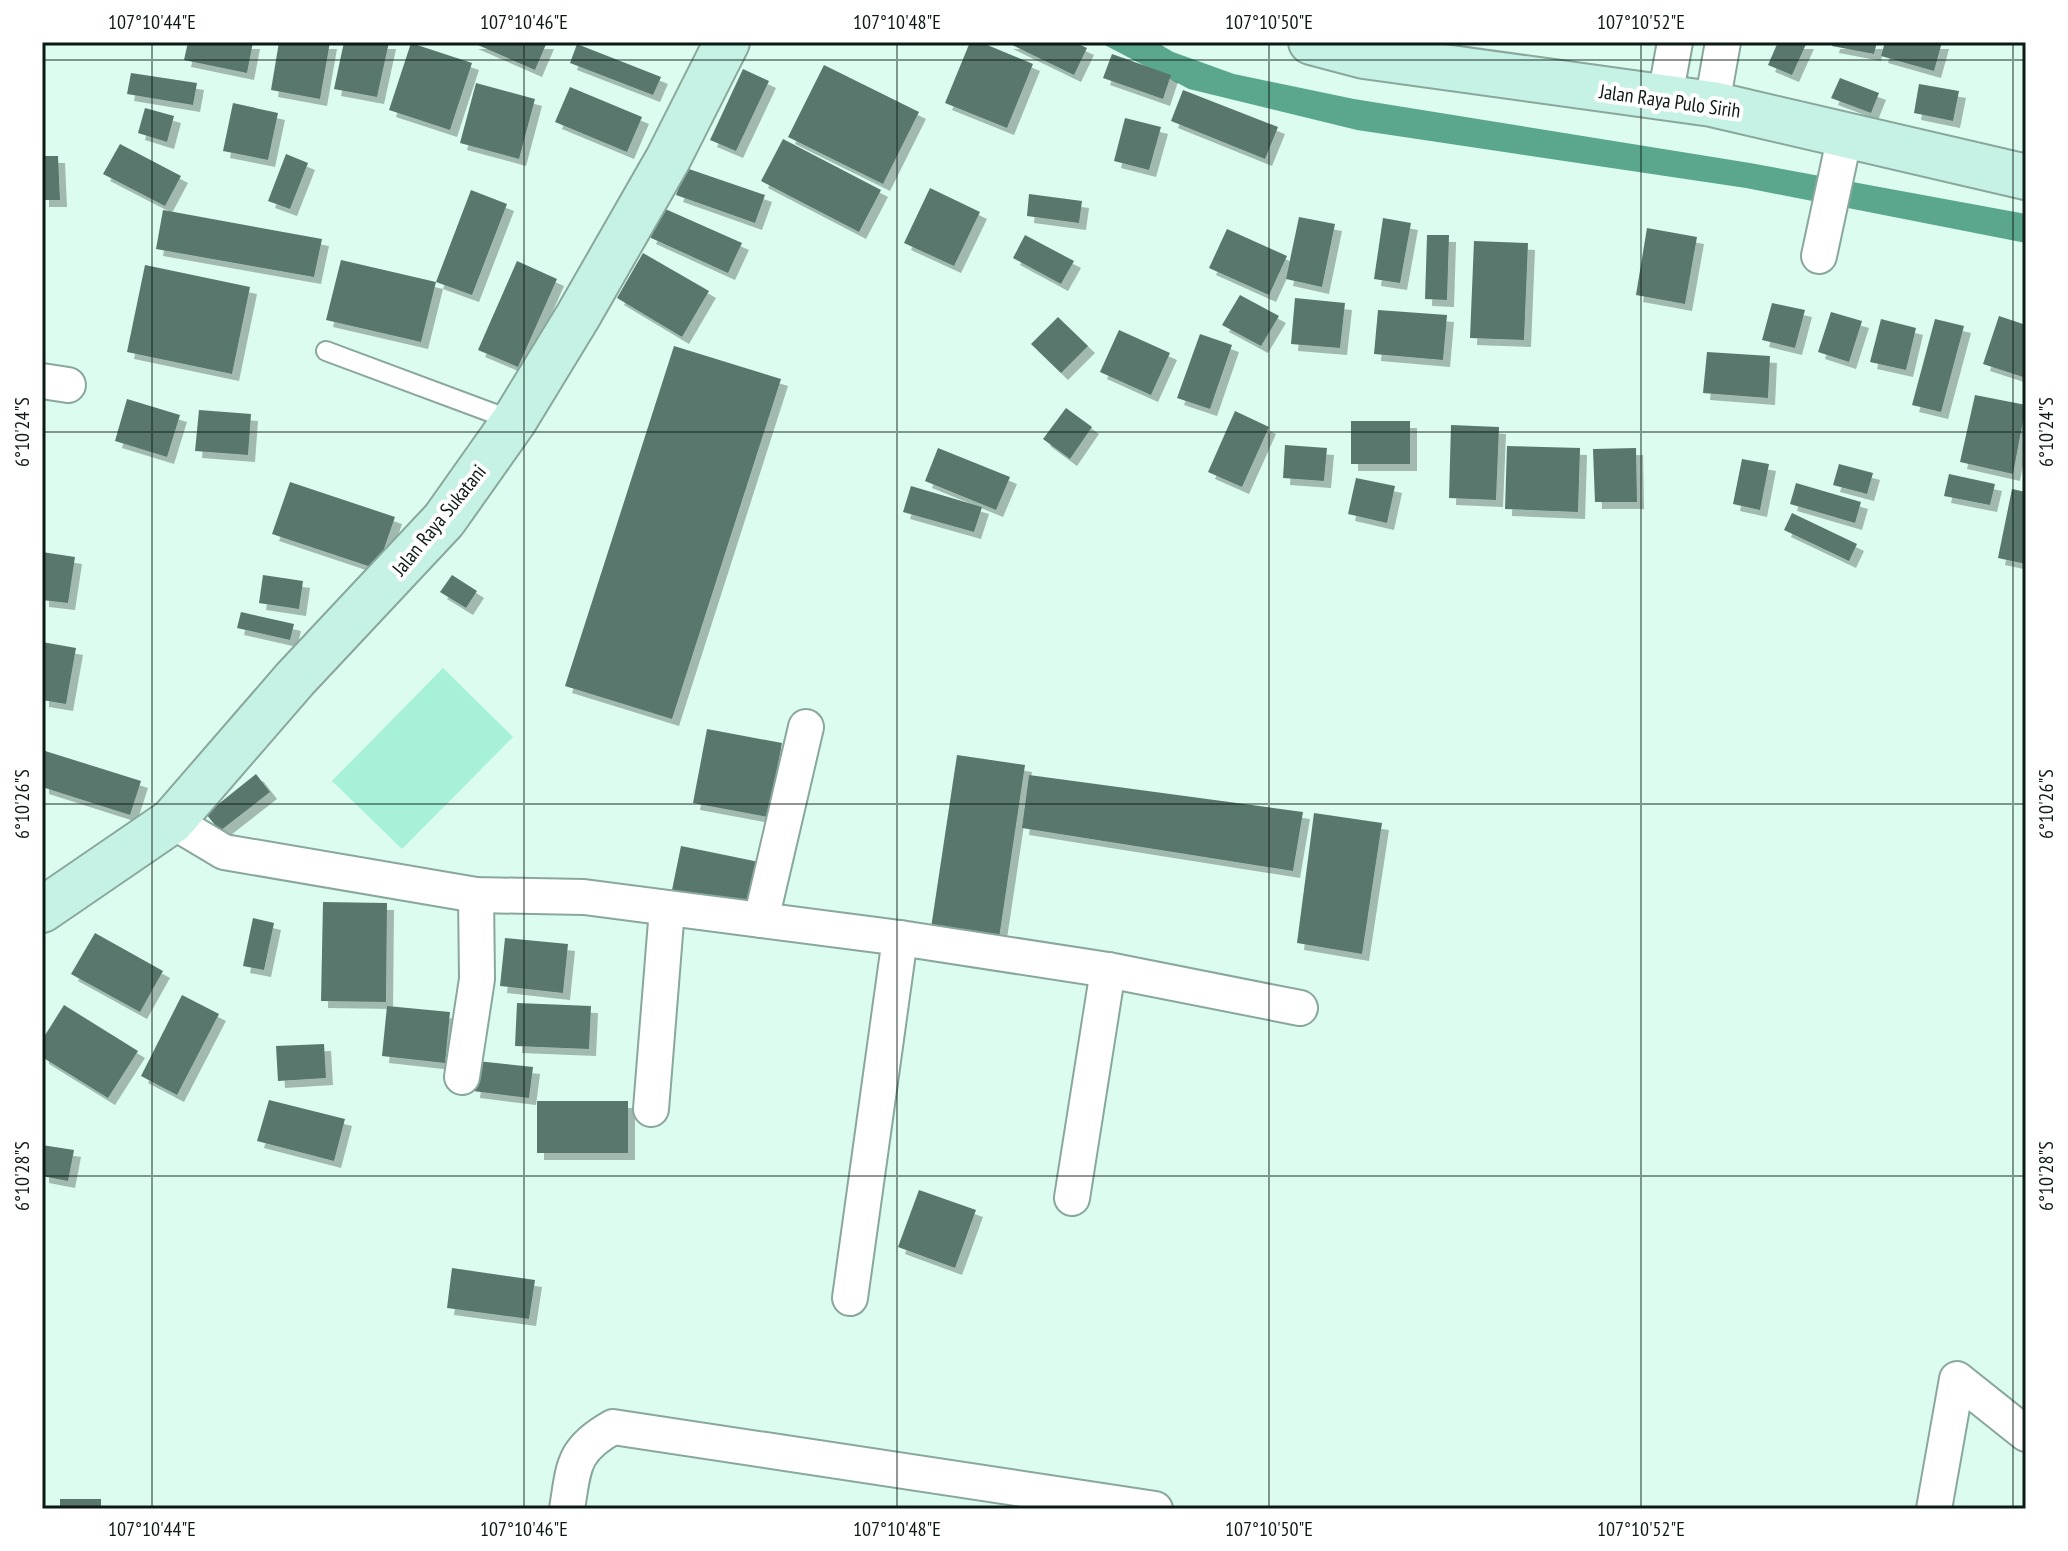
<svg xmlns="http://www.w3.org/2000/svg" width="2068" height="1551" font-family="'PT Sans Narrow',sans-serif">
<defs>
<filter id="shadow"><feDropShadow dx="7" dy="7" stdDeviation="0" flood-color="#0004"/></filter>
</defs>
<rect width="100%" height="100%" fill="#dbfcef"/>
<polygon fill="#a6f1d8" points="443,668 513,737 402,849 332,781"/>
<polygon fill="#5aa78e" points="1099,42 1156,42 1173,52 1234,74 1354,99 1750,163 2026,214 2026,243 1746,188 1357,130 1189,89"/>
<g fill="#5a776d" filter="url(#shadow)">
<polygon points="188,42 253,42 247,73 184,60"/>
<polygon points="279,42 330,42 320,99 271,90"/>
<polygon points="344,42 389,42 377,97 334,89"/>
<polygon points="471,42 547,42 535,70"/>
<polygon points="970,42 980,42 1033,64 1007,128 945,103"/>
<polygon points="1006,42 1074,42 1087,48 1074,75"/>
<polygon points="1778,42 1807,42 1792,75 1768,65"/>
<polygon points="1833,42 1877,42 1874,54 1832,46"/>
<polygon points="1885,42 1942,42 1934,71 1881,56"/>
<polygon points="411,43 472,63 450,130 389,110"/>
<polygon points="577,44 661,77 653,95 570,63"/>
<polygon points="1112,54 1171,75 1163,99 1103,78"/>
<polygon points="824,65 919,112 883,184 788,137"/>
<polygon points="743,69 769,81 736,151 710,140"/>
<polygon points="131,73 197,83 193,105 127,94"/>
<polygon points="1840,78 1879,93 1871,113 1831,98"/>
<polygon points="476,83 535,99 519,159 460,143"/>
<polygon points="1919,84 1959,91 1953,121 1914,113"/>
<polygon points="570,87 642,117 627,152 555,122"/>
<polygon points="1183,90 1278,127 1265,159 1171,121"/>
<polygon points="233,103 278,113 268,160 223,151"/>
<polygon points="145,108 174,116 167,142 138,133"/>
<polygon points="1125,118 1161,127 1149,170 1114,161"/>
<polygon points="783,139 881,190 859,232 761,181"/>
<polygon points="120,144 181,176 165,206 103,174"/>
<polygon points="286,154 308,163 290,209 268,201"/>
<polygon points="42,156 58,156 60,200 42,200"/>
<polygon points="686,168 765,195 755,223 676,195"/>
<polygon points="930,188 980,212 954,266 904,243"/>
<polygon points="471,190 507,204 472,295 436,282 421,342 326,320 341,260 436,282"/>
<polygon points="1029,194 1082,201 1079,223 1027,216"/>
<polygon points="663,208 742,243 728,273 649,237"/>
<polygon points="163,210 322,239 314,277 156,249"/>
<polygon points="1299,217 1335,224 1322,287 1286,279"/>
<polygon points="1383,218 1411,223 1400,283 1374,279"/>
<polygon points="1647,228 1697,237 1685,304 1636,295"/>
<polygon points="1227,229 1287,256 1269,295 1209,268"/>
<polygon points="1025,235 1074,261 1061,284 1013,258"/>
<polygon points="1427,235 1449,235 1447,300 1425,299"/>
<polygon points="1474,241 1528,243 1524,340 1470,338"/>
<polygon points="643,253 709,291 682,337 617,298"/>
<polygon points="517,261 557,279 518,367 478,350"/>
<polygon points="145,265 250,287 232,374 127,352"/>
<polygon points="1240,295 1279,316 1261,346 1222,325"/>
<polygon points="1295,298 1345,303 1340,348 1291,344"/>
<polygon points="1772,303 1805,310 1795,348 1762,340"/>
<polygon points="1378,310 1447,315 1443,360 1374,354"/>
<polygon points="1831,312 1862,321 1849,362 1818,352"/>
<polygon points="1999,316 2026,325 2026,378 1983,364"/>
<polygon points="1058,317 1088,346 1061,373 1031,344"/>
<polygon points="1881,319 1916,328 1906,370 1870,362"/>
<polygon points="1935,319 1964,326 1941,412 1912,405"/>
<polygon points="1119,330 1170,353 1151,395 1100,372"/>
<polygon points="1200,334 1232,345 1210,409 1177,398"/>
<polygon points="674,346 781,379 672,719 565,686"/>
<polygon points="1707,352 1770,356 1768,398 1703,393"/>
<polygon points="1975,395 2026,405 2013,474 1960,462"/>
<polygon points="127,399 180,415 167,457 115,441"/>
<polygon points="1066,408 1092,427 1070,459 1043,439"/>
<polygon points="199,410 251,414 248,455 195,451"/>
<polygon points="1235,411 1269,427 1242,487 1208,472"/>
<rect x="1351" y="421" width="59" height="43"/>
<polygon points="1451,425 1499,427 1496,500 1449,498"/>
<polygon points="1285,445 1327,448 1324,481 1283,478"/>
<polygon points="1507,446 1580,448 1578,512 1505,509"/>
<polygon points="938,448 1010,477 996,510 925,481"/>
<polygon points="1636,448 1637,502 1595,502 1593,449"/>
<polygon points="1742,459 1769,464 1760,510 1733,504"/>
<polygon points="1839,464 1873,473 1867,494 1833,485"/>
<polygon points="1949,474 1995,484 1990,505 1944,496"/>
<polygon points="1356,478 1395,486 1387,523 1348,514"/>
<polygon points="290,482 395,517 377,569 272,534"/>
<polygon points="1796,483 1861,502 1855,523 1790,504"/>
<polygon points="911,486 982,507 974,532 903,512"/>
<polygon points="2012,489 2026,492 2026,564 1998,558"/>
<polygon points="1792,513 1857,544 1849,561 1784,530"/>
<polygon points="42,552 75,557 68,603 42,600"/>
<polygon points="263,575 303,581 299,609 259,603"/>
<polygon points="452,575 477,591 466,608 440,592"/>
<polygon points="241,612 294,624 290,640 237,628"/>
<polygon points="42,642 76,648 66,704 42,700"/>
<polygon points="707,729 782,743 768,817 693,803"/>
<polygon points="42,750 141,781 130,815 42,787"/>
<polygon points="957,755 1025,765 999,938 931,928"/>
<polygon points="256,774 270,792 220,831 206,814"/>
<polygon points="1029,775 1303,812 1293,871 1022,828"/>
<polygon points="1314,813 1382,823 1362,954 1297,943"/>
<polygon points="681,846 759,862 750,906 672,890"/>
<polygon points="323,902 387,903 386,1002 321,1001"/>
<polygon points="253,918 274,923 264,970 243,966"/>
<polygon points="95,933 163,971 140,1012 71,974"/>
<polygon points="505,938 568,944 563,993 500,986"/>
<polygon points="182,995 219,1014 177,1095 141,1076"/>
<polygon points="517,1003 591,1006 589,1049 515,1046"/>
<polygon points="64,1005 138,1051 108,1098 42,1057 42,1040"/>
<polygon points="387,1006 450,1012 445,1063 382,1056"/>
<polygon points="324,1044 326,1078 278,1081 276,1046"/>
<polygon points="477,1061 533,1067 529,1098 473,1091"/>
<polygon points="269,1100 345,1119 334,1161 257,1141"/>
<rect x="537" y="1101" width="91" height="52"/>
<polygon points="42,1145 74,1150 68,1181 42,1176"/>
<polygon points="919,1190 976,1210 955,1268 898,1247"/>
<polygon points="452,1268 535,1280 529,1319 447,1308"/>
<rect x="60" y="1499" width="41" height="10"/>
</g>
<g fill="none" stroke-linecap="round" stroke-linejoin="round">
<g stroke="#89a79c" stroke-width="22">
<polyline id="lane" points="326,351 514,421"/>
</g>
<g stroke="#89a79c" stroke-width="38">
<g id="street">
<polyline points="1665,97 1675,42"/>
<polyline points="1712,104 1723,42"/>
<polyline points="1819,256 1845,135"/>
<polyline points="42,381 68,385"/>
<polyline points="172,821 224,852 476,895 584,897 900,938 1108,970 1300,1008"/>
<polyline points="761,920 806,727"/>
<polyline points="462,1077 477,979 476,895"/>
<polyline points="651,1109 667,909"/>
<polyline points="1072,1198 1108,970"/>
<polyline points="850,1298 900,938"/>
<path d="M567 1509C574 1466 572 1450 613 1427L1155 1509"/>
<polyline points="1934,1509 1957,1379 2026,1434"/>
</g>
</g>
<g stroke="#89a79c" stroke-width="48">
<g id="secondary">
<polyline points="1311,42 1364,56 1712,104 2026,177"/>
<polyline points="42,910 172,821 295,679 444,520 514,421 578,316 668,159 727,42"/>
</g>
</g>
<use href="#lane" stroke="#fff" stroke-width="18"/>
<use href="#street" stroke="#fff" stroke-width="34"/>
<use href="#secondary" stroke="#c6f2e6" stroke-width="44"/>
</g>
<path fill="none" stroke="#0d1915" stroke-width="2" stroke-opacity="0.45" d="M152 42V1509M524 42V1509M897 42V1509M1269 42V1509M1641 42V1509M2013 42V1509M42 60H2026M42 432H2026M42 804H2026M42 1176H2026"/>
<g text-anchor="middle" stroke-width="8" stroke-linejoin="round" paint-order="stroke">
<g font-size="20" fill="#0d1915" stroke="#fff">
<text transform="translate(1670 101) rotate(8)" y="7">Jalan Raya Pulo Sirih</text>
<text transform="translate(439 520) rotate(-51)" y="7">Jalan Raya Sukatani</text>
</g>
</g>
<rect width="2068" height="1551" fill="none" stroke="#ffffff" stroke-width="88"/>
<rect x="44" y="44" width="1980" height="1463" fill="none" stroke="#0d1915" stroke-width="3"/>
<g font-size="20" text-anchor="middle" fill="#0d1915">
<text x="152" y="29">107°10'44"E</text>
<text x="524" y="29">107°10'46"E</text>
<text x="897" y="29">107°10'48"E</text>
<text x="1269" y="29">107°10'50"E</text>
<text x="1641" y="29">107°10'52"E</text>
<text transform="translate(22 432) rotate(-90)" y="7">6°10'24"S</text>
<text transform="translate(2046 432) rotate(-90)" y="7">6°10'24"S</text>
<text transform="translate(22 804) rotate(-90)" y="7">6°10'26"S</text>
<text transform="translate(2046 804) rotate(-90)" y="7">6°10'26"S</text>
<text transform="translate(22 1176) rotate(-90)" y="7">6°10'28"S</text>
<text transform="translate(2046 1176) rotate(-90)" y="7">6°10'28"S</text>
<text x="152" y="1536">107°10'44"E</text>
<text x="524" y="1536">107°10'46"E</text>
<text x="897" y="1536">107°10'48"E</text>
<text x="1269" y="1536">107°10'50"E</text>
<text x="1641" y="1536">107°10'52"E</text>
</g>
</svg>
